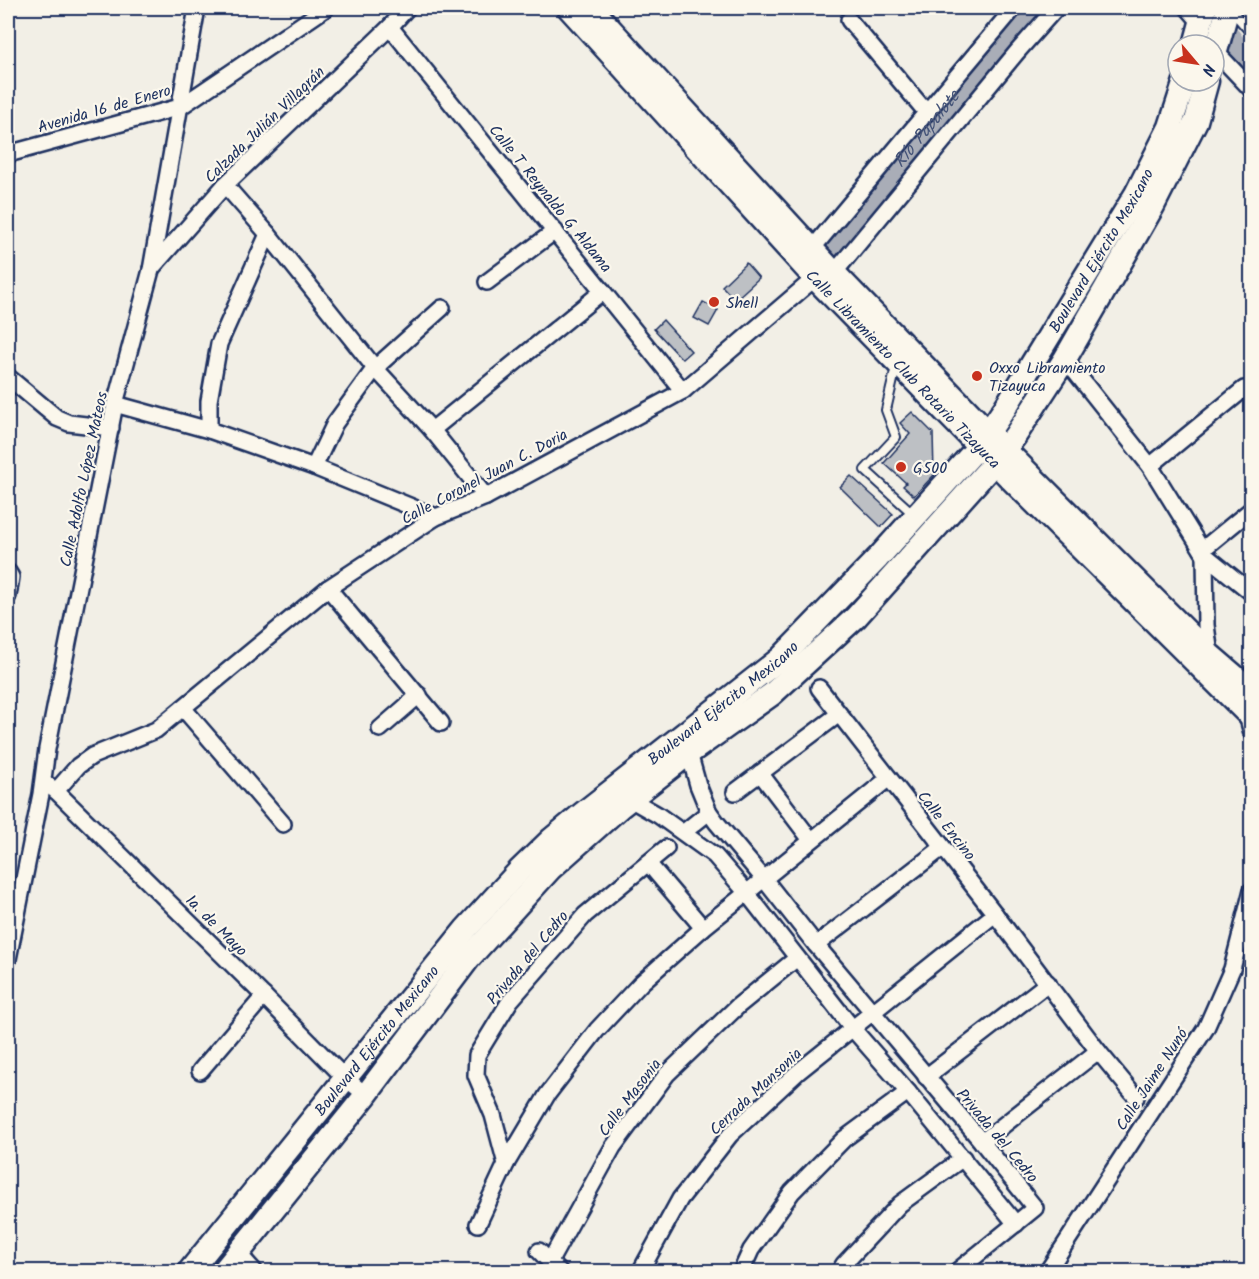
<svg xmlns="http://www.w3.org/2000/svg" width="1259" height="1279" font-family="Kalam,sans-serif">
<rect width="100%" height="100%" fill="#f2efe6"/>
<filter id="ink" filterUnits="userSpaceOnUse"><feTurbulence type="fractalNoise" baseFrequency=".0167" numOctaves="2"/><feDisplacementMap in="SourceGraphic" scale="12" xChannelSelector="R" yChannelSelector="G"/><feConvolveMatrix kernelMatrix="1 2 1 2 8 2 1 2 1" color-interpolation-filters="sRGB"/></filter>
<g filter="url(#ink)">
<g fill="none" stroke-linecap="round" stroke-linejoin="round">
<g stroke="#a9adb7" stroke-width="26">
<polyline points="1211,14 1235,48 1252,66"/>
<path id="s1" d="M829 248 1025 8"/>
</g>
</g>
<g fill="#bdc0c4" stroke="#1b2f5e" stroke-width="1.5">
<polygon points="746,263 759,278 735,300 722,286"/>
<polygon points="703,302 718,310 709,326 694,318"/>
<polygon points="663,320 691,351 682,359 654,329"/>
<polygon points="912,412 933,433 934,475 914,496 903,486 906,483 884,463 910,434 900,423"/>
<polygon points="851,476 893,514 881,527 840,487"/>
</g>
<g fill="none" stroke-linecap="round" stroke-linejoin="round">
<g stroke="#1b2f5e" stroke-width="12">
<g id="lane">
<polyline points="1232,11 1252,34"/>
<polyline points="896,367 886,410 896,437 865,470 909,510 911,516"/>
</g>
</g>
<g stroke="#1b2f5e" stroke-width="20">
<g id="street">
<polyline points="1188,8 1201,23"/>
<polyline points="849,20 927,113"/>
<polyline points="390,27 683,391"/>
<polyline points="1216,52 1252,90"/>
<polyline points="8,154 180,107 326,8"/>
<polyline points="225,185 268,234 375,368 432,430 486,497"/>
<polyline points="812,249 1014,8"/>
<polyline points="151,269 225,185 390,27 407,8"/>
<polyline points="834,273 1017,52 1056,8"/>
<polyline points="487,282 555,231"/>
<polyline points="1065,359 1150,466 1205,555 1252,593"/>
<polyline points="8,377 57,418 69,423 111,428"/>
<polyline points="115,404 209,430 314,467 436,517"/>
<polyline points="209,430 209,401 219,344 268,234"/>
<polyline points="432,430 603,291"/>
<polyline points="1150,466 1244,389"/>
<polyline points="314,467 335,423 375,368 442,308"/>
<polyline points="1202,550 1252,509"/>
<polyline points="1205,555 1206,625 1210,655"/>
<polyline points="8,572 11,577 8,596"/>
<polyline points="328,588 441,723"/>
<polyline points="819,688 995,914 1098,1051 1136,1097"/>
<polyline points="183,708 283,824"/>
<polyline points="1247,715 1252,733"/>
<polyline points="380,729 419,695"/>
<polyline points="689,753 698,785 709,812 717,823 764,879 816,945 982,1142 1035,1208 956,1272"/>
<polyline points="760,773 811,840"/>
<polyline points="48,785 56,791 264,996 344,1077 366,1095"/>
<polyline points="56,791 78,766 92,756 156,730 328,588 401,540 436,517 486,497 683,391 815,278"/>
<polyline points="735,792 839,714"/>
<polyline points="630,799 658,815 715,856 746,892 853,1029 908,1092 1016,1224"/>
<polyline points="684,832 709,812"/>
<polyline points="648,863 703,928"/>
<polyline points="816,945 942,848"/>
<polyline points="8,959 41,794 47,749 115,404 151,270 197,8"/>
<polyline points="200,1071 264,996"/>
<polyline points="926,1077 1048,983"/>
<polyline points="982,1142 1098,1051"/>
<polyline points="506,1164 493,1115 476,1075 477,1055 510,1001 585,915 666,848"/>
<polyline points="478,1224 506,1164 547,1095 597,1030 641,983 703,928 889,778"/>
<polyline points="539,1251 560,1272"/>
<polyline points="238,1253 255,1272"/>
<polyline points="550,1261 613,1147 667,1074 738,1006 797,958"/>
<polyline points="640,1272 680,1199 730,1135 798,1072 995,914"/>
<polyline points="741,1272 751,1250 792,1192 844,1139 908,1092"/>
<polyline points="839,1272 844,1264 900,1204 963,1158"/>
<polyline points="1047,1272 1206,1028 1232,969 1252,890"/>
</g>
</g>
<g stroke="#1b2f5e" stroke-width="27">
<g id="secondary">
<path id="s2" d="M569 8 815 278 1014 482 1252 718"/>
<polyline points="591,8 834,273 1005,450 1210,655 1252,691"/>
<polyline points="1195,45 1205,8"/>
<polyline points="1214,58 1228,8"/>
<path id="s3" d="M189 1272 466 929 519 871 552 839 582 814 781 658 878 558 979 446 1005 408 1136 194 1170 127 1185 81"/>
<polyline points="223,1272 366,1095 469,958 550,869 621,806 689,753 772,694 856,617 995,462 1015,436 1065,359 1153,206 1196,121 1207,81"/>
</g>
</g>
<use href="#lane" stroke="#fbf7ec" stroke-width="8"/>
<use href="#street" stroke="#fbf7ec" stroke-width="15"/>
<use href="#secondary" stroke="#fbf7ec" stroke-width="22"/>
</g>
</g>
<g fill="#c8321e" stroke="#fbf7ec" stroke-width="2">
<circle cx="714" cy="302" r="6"/>
<circle cx="977" cy="376" r="6"/>
<circle cx="901" cy="467" r="6"/>
</g>
<g text-anchor="middle" stroke-width="4.5" stroke-linejoin="round" paint-order="stroke">
<g font-size="16" fill="#1b2f5e" stroke="#fbf7ec">
<text transform="translate(104 108) rotate(-16)" y="6">Avenida 16 de Enero</text>
<text transform="translate(264 124) rotate(-44)" y="6">Calzada Julián Villagrán</text>
<text transform="translate(551 198) rotate(51)" y="6">Calle T Reynaldo G Aldama</text>
<text dy="6" stroke="none"><textPath href="#s3" startOffset="1378">Boulevard Ejército Mexicano</textPath></text>
<text dy="6" stroke="none"><textPath href="#s2" startOffset="492">Calle Libramiento Club Rotario Tizayuca</textPath></text>
<text transform="translate(484 476) rotate(-28)" y="6">Calle Coronel Juan C. Doria</text>
<text transform="translate(83 479) rotate(-78)" y="6">Calle Adolfo López Mateos</text>
<text dy="6" stroke="none"><textPath href="#s3" startOffset="784">Boulevard Ejército Mexicano</textPath></text>
<text transform="translate(947 825) rotate(52)" y="6">Calle Encino</text>
<text transform="translate(217 925) rotate(45)" y="6">1a. de Mayo</text>
<text transform="translate(527 957) rotate(-50)" y="6">Privada del Cedro</text>
<text dy="6" stroke="none"><textPath href="#s3" startOffset="298">Boulevard Ejército Mexicano</textPath></text>
<text transform="translate(1151 1079) rotate(-57)" y="6">Calle Jaime Nunó</text>
<text transform="translate(755 1091) rotate(-43)" y="6">Cerrada Mansonia</text>
<text transform="translate(629 1097) rotate(-53)" y="6">Calle Masonia</text>
<text transform="translate(998 1135) rotate(50)" y="6">Privada del Cedro</text>
</g>
<g font-size="16" fill="#1b2f5e" stroke="#fbf7ec" text-anchor="start">
<text x="726" y="308">Shell</text>
<text x="989" y="373">Oxxo Libramiento<tspan x="989" dy="18">Tizayuca</tspan></text>
<text x="913" y="473">G500</text>
</g>
<g font-size="18" font-style="italic" fill="#465579" stroke="#fbf7ec">
<text dy="6" stroke="none"><textPath href="#s1" startOffset="154">Río Papalote</textPath></text>
</g>
</g>
<rect width="1259" height="1279" fill="none" stroke="#fbf7ec" stroke-width="30"/>
<rect x="15" y="15" width="1229" height="1249" fill="none" stroke="#1b2f5e" stroke-width="2" filter="url(#ink)"/>
<g transform="translate(1196 63) rotate(119)"><circle r="28" fill="#fbf7ec" stroke="#a1a7b3" stroke-width="1.5"/>
<path d="M0-4.5L10 22L0 15L-10 22Z" fill="#c8321e"/>
<text y="-9" font-size="16" font-weight="bold" text-anchor="middle" fill="#1b2f5e">N</text>
</g>
</svg>
